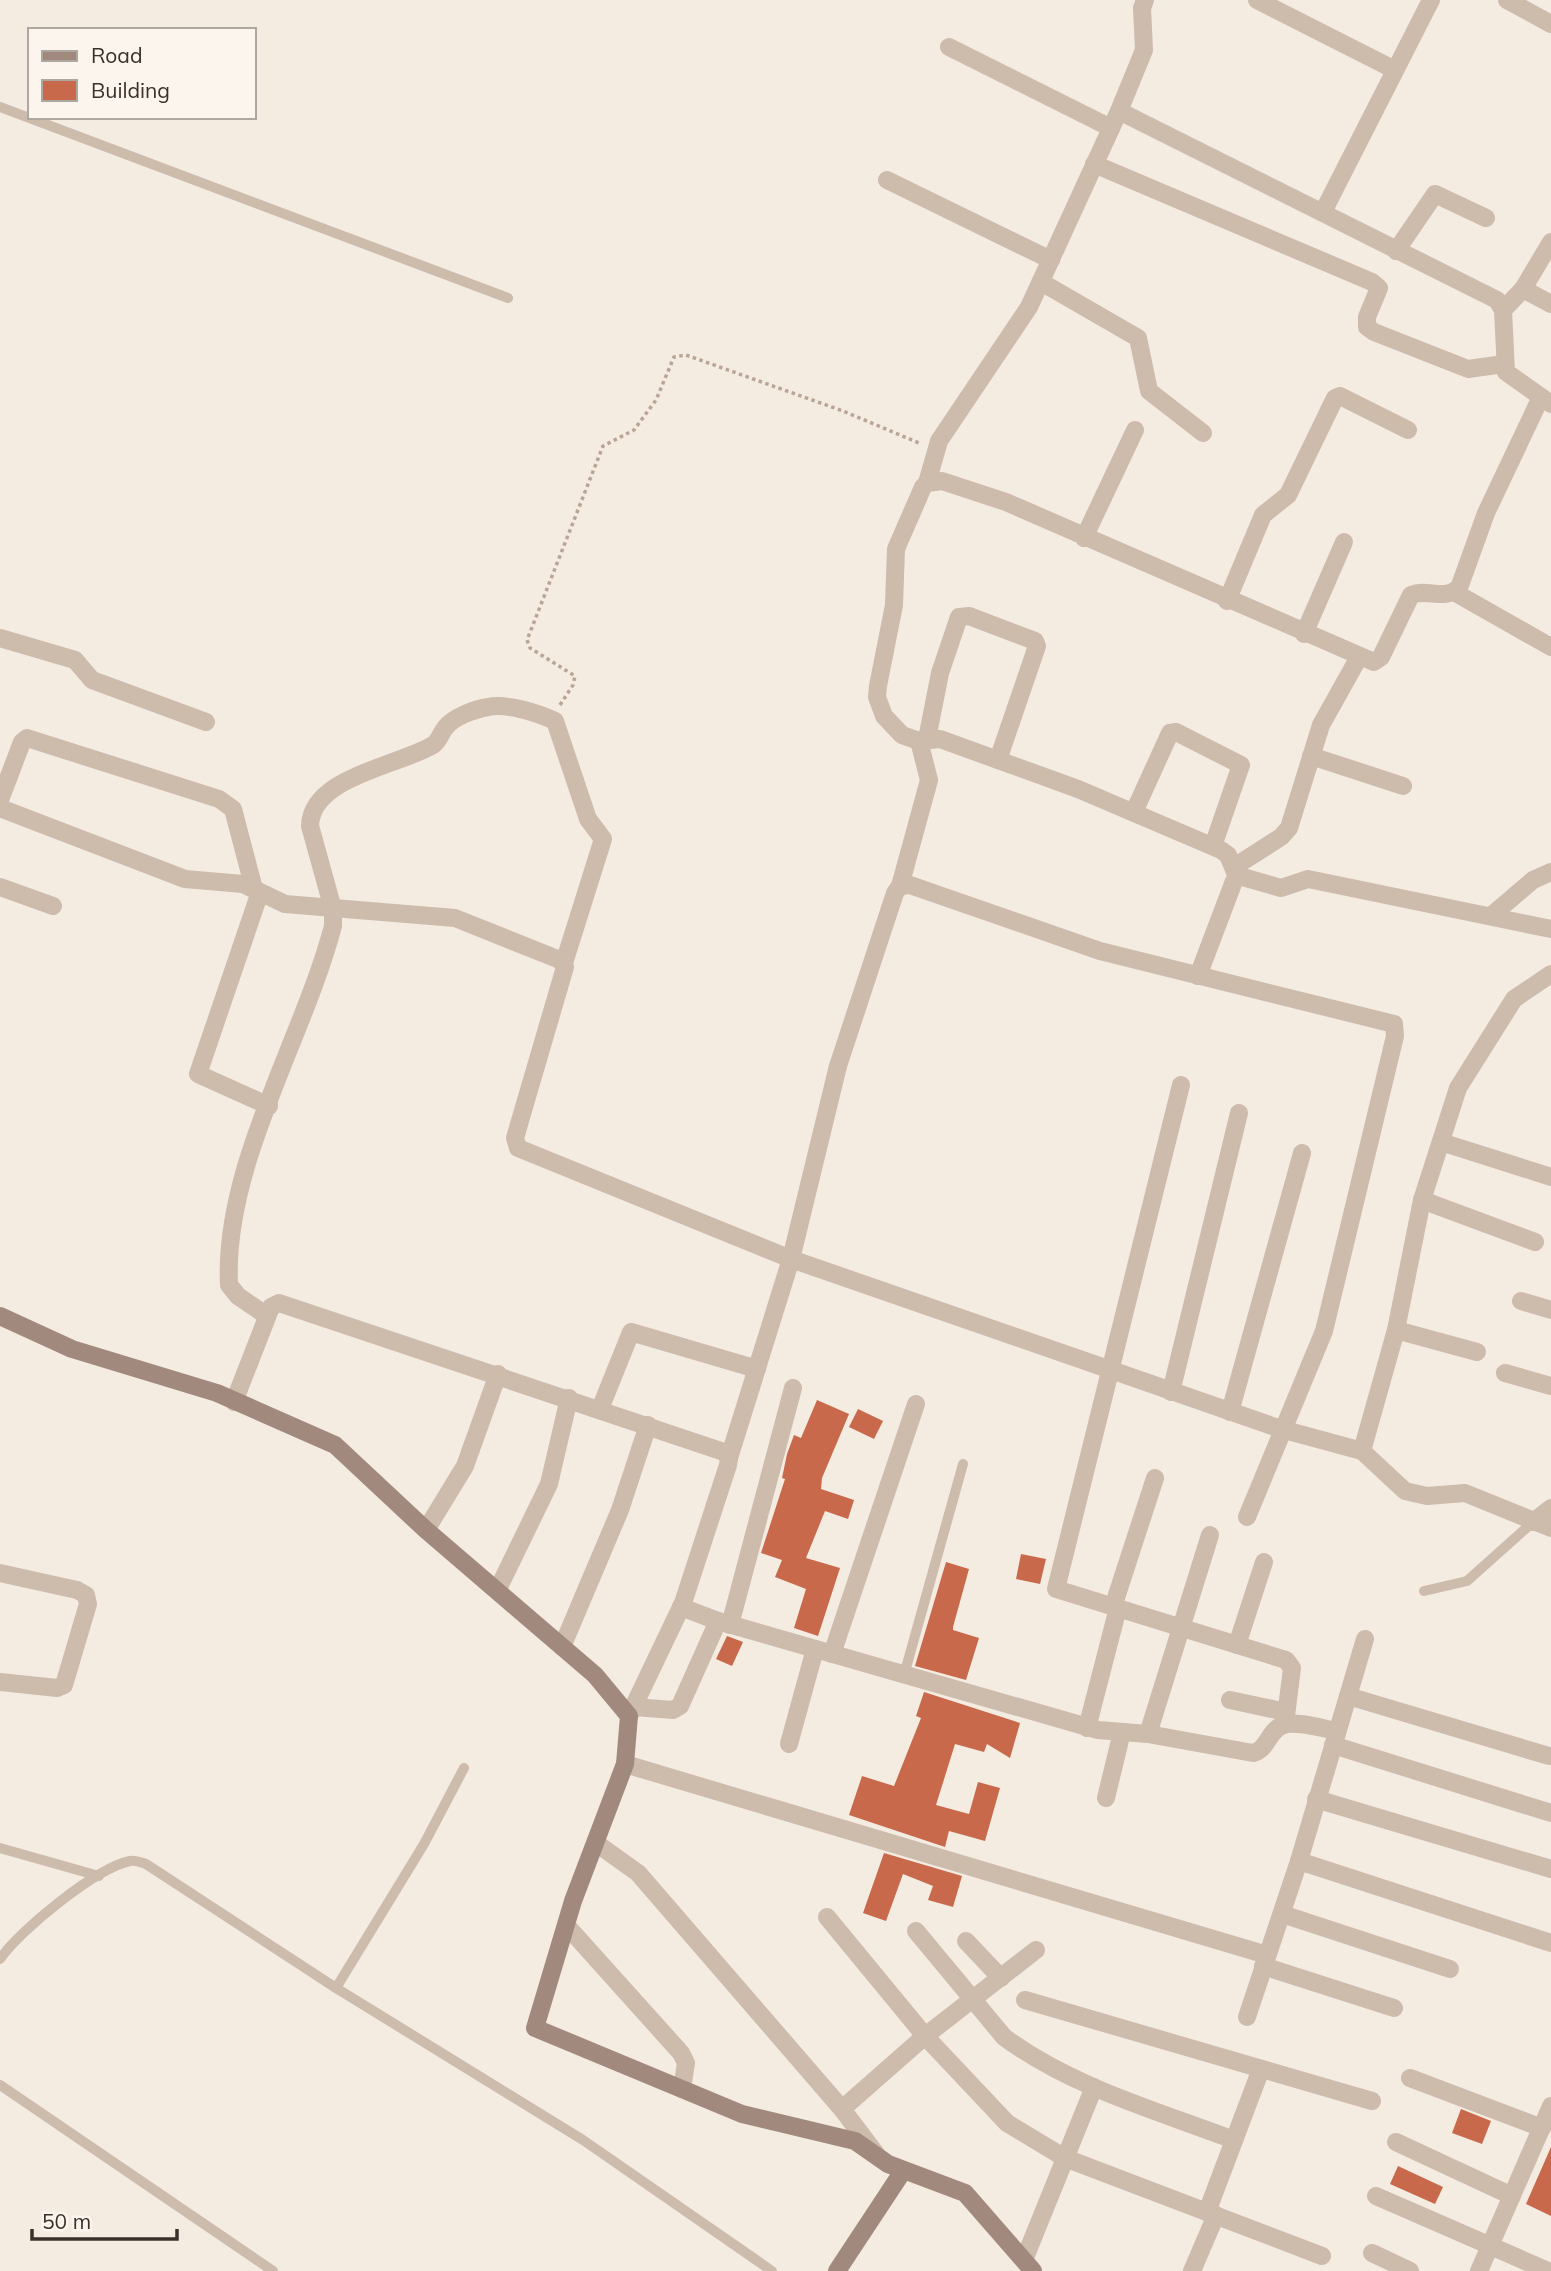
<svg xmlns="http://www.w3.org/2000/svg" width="1551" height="2271" font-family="Mulish,sans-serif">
<rect width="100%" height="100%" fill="#f4ebe1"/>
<g fill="#c8694b">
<polygon points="817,1400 849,1414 822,1478 821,1489 854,1500 848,1519 825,1511 806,1558 840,1568 818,1636 794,1628 806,1589 775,1577 782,1560 761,1553 785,1479 782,1478 787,1454 794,1435 801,1438"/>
<polygon points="858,1409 883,1421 874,1439 849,1427"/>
<polygon points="1021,1554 1046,1559 1040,1584 1016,1579"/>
<polygon points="946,1562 969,1569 953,1627 953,1630 979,1638 966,1680 915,1666"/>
<polygon points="727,1636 743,1642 732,1666 716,1659"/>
<polygon points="924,1692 1020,1723 1010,1758 987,1744 984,1752 955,1744 936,1805 969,1814 978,1782 1000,1788 985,1841 949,1831 945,1847 849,1815 862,1776 894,1786 921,1718 916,1716"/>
<polygon points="884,1853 962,1876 953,1907 928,1900 933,1886 903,1874 886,1921 863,1913"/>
<polygon points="1461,2109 1491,2121 1482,2144 1452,2133"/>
<polygon points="1551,2147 1551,2216 1526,2204"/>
<polygon points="1398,2166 1443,2187 1435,2204 1390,2184"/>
</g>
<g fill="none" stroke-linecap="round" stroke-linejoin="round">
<polyline stroke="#b9a596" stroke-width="3.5" stroke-dasharray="3.5 3.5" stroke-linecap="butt" points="560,705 573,685 575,676 530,648 527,640 603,446 634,430 656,400 674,357 686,355 843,411 919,443"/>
<g stroke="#cdbbac" stroke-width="10">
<polyline points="0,107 508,298"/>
<polyline points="1424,1591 1467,1581 1533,1522"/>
<polyline points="904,1675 963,1464"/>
<polyline points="0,1848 99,1876"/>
<path d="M0 1959C20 1930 96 1868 130 1861 136 1860 140 1862 146 1864L336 1988 583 2140 772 2271"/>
<polyline points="336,1988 424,1844 464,1768"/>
<polyline points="0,2085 273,2271"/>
</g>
<g stroke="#cdbbac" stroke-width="18">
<polyline points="1257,0 1395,70"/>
<polyline points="1507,0 1551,24"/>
<polyline points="949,47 1111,128"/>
<polyline points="1119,111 1497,300 1503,310 1506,372 1551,404"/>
<polyline points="1094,164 1372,282 1379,288 1367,317 1367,327 1374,332 1468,369 1504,364"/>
<polyline points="887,180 1051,260"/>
<polyline points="1323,212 1431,0"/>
<polyline points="1396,251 1435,194 1486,218"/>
<polyline points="1041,282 1138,338 1149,391 1203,433"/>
<polyline points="1523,289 1551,242"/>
<polyline points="1503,310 1523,289 1551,304"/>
<polyline points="927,483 939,441 1029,307 1119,111 1144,50 1142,8 1145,0"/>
<polyline points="1084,538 1135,430"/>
<polyline points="1454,592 1551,647"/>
<polyline points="1227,601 1263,515 1288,495 1335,398 1340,396 1408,430"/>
<polyline points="1304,634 1344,542"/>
<polyline points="0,638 75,660 92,680 206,722"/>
<polyline points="927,739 940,673 959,617 969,616 1035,641 1037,646 998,760"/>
<polyline points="1311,756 1403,786"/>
<polyline points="0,800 22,742 27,738 219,799 233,809 254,889"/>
<polyline points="0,808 185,879 243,884 285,904 455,918 560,960 565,967 515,1138 518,1148 791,1259 1281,1429 1362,1451 1405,1491 1427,1496 1465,1493 1551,1528"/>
<polyline points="1134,812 1170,733 1176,732 1241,765 1213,846"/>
<polyline points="1234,867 1281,837 1289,828 1321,725 1359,657"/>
<path d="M1237 877 1228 855 1221 850 1078 789 940 739 919 741 902 735 884 716 877 697 878 686 894 605 896 549 923 487 927 483 942 481 1006 502 1374 662 1381 657 1411 595C1428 588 1443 601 1459 588L1486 513 1541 397"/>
<polyline points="900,886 929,780 919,741"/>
<polyline points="0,887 53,906"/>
<polyline points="260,892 198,1074 269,1106"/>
<polyline points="1492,915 1533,880 1551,872"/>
<polyline points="1198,976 1234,881 1239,876 1281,888 1308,879 1551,929"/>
<polyline points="1181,1085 1056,1589 1286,1660 1292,1668 1285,1724"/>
<polyline points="1441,1142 1551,1177"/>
<polyline points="1422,1200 1535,1242"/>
<polyline points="1521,1301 1551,1310"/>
<path d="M267 1316 238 1296 229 1285C223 1166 303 1040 333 926V909L310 826C311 777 398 766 433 745 439 741 441 733 445 728 453 717 475 709 488 707 507 703 538 713 555 721L588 819 603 839 564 963"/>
<polyline points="1396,1330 1477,1352"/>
<polyline points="1505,1373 1551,1386"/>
<polyline points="1171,1392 1239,1113"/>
<polyline points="234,1402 271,1307 279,1303 724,1452 729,1458 728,1465 683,1603 629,1716"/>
<polyline points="600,1409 631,1332 757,1369"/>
<polyline points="1230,1412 1302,1153"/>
<polyline points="1362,1451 1396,1330 1422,1200 1458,1088 1514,999 1551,974"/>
<polyline points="729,1458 791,1259 838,1066 895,893 900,886 910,885 1100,951 1394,1024 1395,1036 1324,1331 1247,1517"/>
<polyline points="1533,1522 1551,1508"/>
<polyline points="426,1530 465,1466 498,1374"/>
<polyline points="0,1573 77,1590 86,1595 88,1604 64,1685 57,1688 0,1682"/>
<polyline points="498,1589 549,1484 569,1398"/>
<path d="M681 1607 718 1621 1098 1730 1148 1734 1253 1753C1268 1749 1268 1732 1281 1726 1294 1719 1323 1729 1337 1731"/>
<polyline points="1113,1607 1155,1478"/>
<polyline points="730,1625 793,1388"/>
<polyline points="1237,1645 1264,1562"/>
<polyline points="562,1647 620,1510 648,1425"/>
<polyline points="832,1654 916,1404"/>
<polyline points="1348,1696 1549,1756"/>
<polyline points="1230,1700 1286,1712"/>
<polyline points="634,1707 673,1710 680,1706 718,1621"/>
<polyline points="1087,1728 1118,1608"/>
<polyline points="1148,1734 1210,1535"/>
<polyline points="789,1744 815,1649"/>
<polyline points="1333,1745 1551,1813"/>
<polyline points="625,1764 1267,1955"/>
<polyline points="1106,1798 1122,1732"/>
<polyline points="1316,1799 1551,1869"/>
<polyline points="596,1843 638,1873 842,2109 876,2154"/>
<polyline points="1299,1861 1551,1943"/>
<polyline points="1282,1914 1450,1969"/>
<polyline points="827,1917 925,2036 1007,2123 1065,2158 1322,2256"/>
<polyline points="566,1925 681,2053 686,2063 682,2089"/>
<path d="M916 1931 1004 2037C1071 2087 1158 2111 1234 2140"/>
<polyline points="966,1941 1001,1978"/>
<polyline points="1263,1966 1394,2008"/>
<polyline points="1025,2000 1372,2101"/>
<polyline points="1247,2017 1299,1861 1365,1639"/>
<polyline points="1410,2078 1542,2128"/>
<polyline points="842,2109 925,2036 1036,1950"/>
<polyline points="1396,2142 1512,2196"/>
<polyline points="1376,2196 1548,2271"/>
<polyline points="1207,2212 1261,2069"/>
<polyline points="1372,2253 1410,2271"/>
<polyline points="1024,2260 1094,2087"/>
<polyline points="1192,2271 1216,2215"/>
<polyline points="1479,2271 1551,2106"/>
</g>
<g stroke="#a18a7d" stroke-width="18">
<polyline points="0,1316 72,1349 217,1393 335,1445 426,1530 595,1675 629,1716 625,1764 573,1901 535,2028 742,2114 855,2141 888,2164 965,2193 1033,2271"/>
<polyline points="837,2271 903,2171"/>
</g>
</g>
<rect x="28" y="28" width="228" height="91" fill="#fbf5ee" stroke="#aea6a0" stroke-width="2"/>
<rect x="42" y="51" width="35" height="10" fill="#a18a7d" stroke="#aea6a0" stroke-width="2"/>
<text x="91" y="63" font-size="21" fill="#3b302b">Road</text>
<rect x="42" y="80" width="35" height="21" fill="#c8694b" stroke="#aea6a0" stroke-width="2"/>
<text x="91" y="98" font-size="21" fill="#3b302b">Building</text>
<path d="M32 2229v10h145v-10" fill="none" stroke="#3b302b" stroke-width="3.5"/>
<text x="42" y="2229" font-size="21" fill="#3b302b" stroke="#fbf5ee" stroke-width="5" paint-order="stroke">50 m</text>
</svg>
